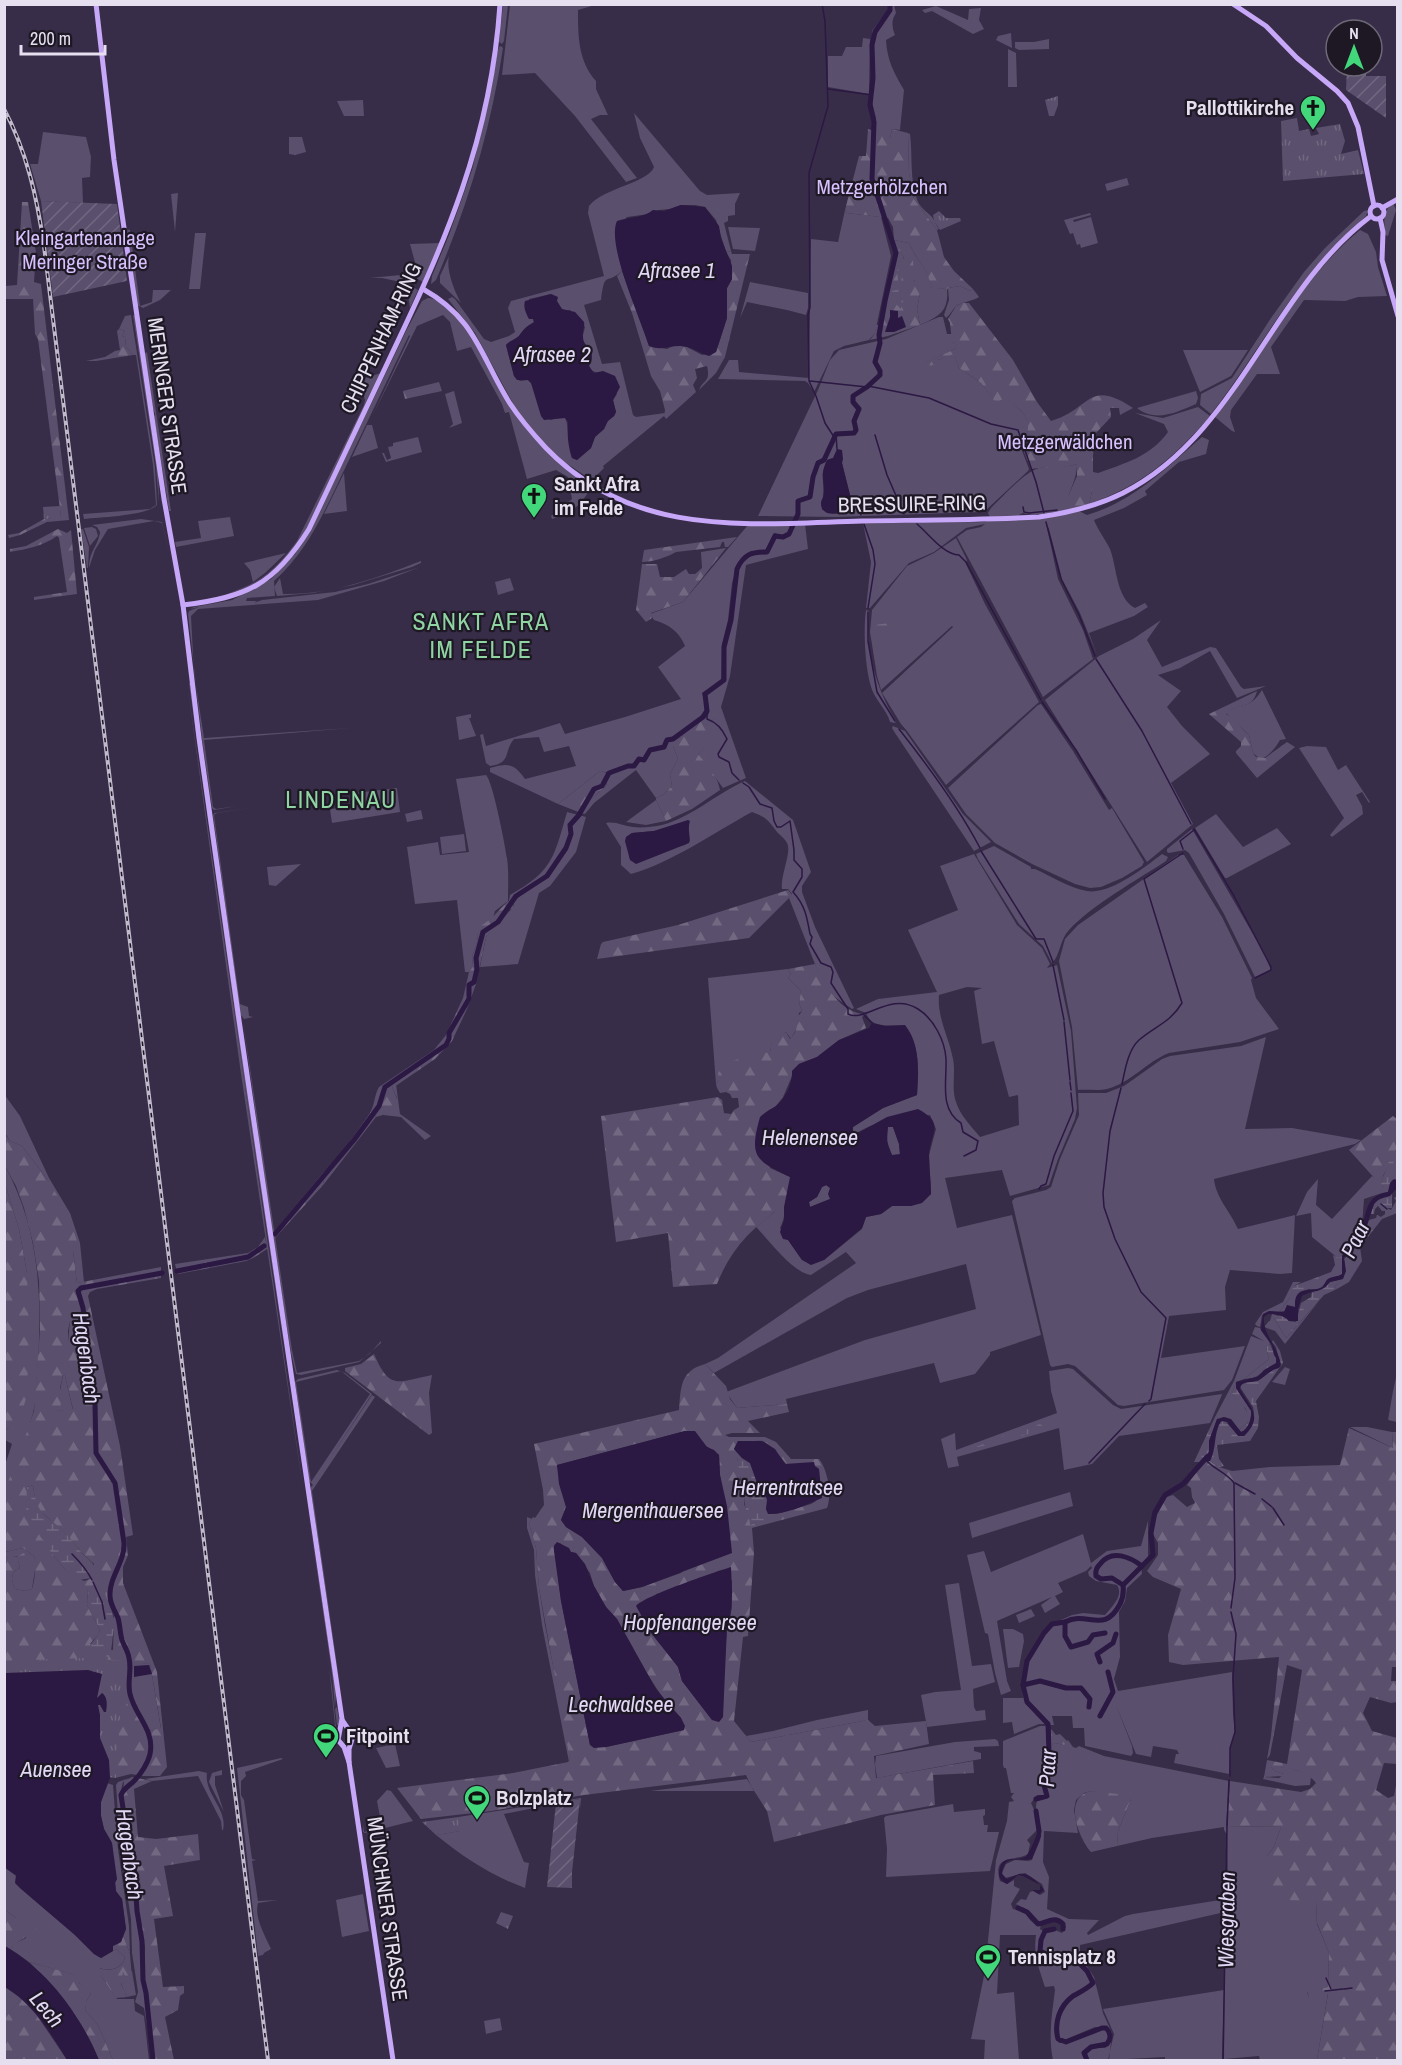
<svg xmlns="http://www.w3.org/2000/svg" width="1402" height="2065" font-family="'Archivo Narrow',sans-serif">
<defs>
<pattern id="forest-firs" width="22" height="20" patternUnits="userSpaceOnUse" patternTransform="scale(1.5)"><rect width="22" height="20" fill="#5a4f6c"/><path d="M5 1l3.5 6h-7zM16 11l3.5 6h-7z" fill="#726881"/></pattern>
<pattern id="wetland-marsh" width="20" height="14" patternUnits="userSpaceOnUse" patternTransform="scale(1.5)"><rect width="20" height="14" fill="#5a4f6c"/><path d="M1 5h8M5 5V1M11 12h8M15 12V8" fill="none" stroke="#726881"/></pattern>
<pattern id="park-tufts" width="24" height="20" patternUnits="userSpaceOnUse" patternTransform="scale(1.5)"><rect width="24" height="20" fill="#5a4f6c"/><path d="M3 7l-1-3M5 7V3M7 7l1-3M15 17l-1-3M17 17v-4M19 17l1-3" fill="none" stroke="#726881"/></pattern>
<pattern id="garden-furrows" width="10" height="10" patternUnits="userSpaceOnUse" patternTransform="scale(1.5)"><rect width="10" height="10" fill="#5a4f6c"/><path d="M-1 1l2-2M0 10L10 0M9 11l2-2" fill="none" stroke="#726881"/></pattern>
</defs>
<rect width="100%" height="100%" fill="#382d48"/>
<g fill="#5a4f6c" fill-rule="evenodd">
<polygon points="503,5 508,5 504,41 502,44 499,42"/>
<path d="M510 5H595L578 10C578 35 578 61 596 81V89L608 115H600L591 119 637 178 626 182 575 116 535 73 502 75Z"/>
<path d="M888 5H894L896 13C891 20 892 27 895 35L886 40C887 60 894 73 904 90L900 130 892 129 890 138 875 143 876 118 872 102 874 85 872 31 888 10Z"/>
<polygon points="936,6 968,20 969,9 981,8 979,20 984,29 973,34 932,11 925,13 922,10"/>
<polygon points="1011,33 1012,48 996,40 998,36"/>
<polygon points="863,38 870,39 869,94 828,87 828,56 842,56 846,47 862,47"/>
<polygon points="1049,39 1049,49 1019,50 1015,48 1015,42 1034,42"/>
<path d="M501 46 503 48C491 129 468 205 436 280L431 284 432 276 449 235 472 170 490 95 497 54 499 47Z"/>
<polygon points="1008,49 1016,53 1017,87 1008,87"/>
<polygon points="363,100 364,116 344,116 337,101"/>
<path d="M634 113 700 191 707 195 740 193 735 204V215L728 216V221L724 223 731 251 726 252 716 220 705 207 695 205H681L670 209 659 210 649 214 627 217 615 230 622 271C606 286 605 269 601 300L584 305 602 364 620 362 633 415 636 417 665 413 664 416 603 466 604 468 597 475 599 477 596 480 588 475 596 481H593L563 461 541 440 517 411 475 333 448 299 452 297 455 299 484 339 491 342 509 336 515 332 508 308 511 301 604 276 588 213 589 206C603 188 648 183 654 167L640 138ZM551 294C555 299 560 308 564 311L570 310 585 327 582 339C587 348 596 354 589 365L590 370 598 373 617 394 613 400 616 412 614 416 607 421 604 429 595 437 591 448 577 460 572 458C568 446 569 424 565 418H559L550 420 531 383 528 380 520 381 514 376 506 345C509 341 515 340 519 336 524 329 526 326 534 323L529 299Z"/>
<polygon points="43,132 86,137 91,157 90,177 82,178 83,203 41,201 30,164 38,164"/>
<path d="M908 133 910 134C913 156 909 180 918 202 921 208 926 211 931 216 934 219 936 225 939 229L937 230 914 199 909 173Z"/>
<polygon points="1127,178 1129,185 1107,191 1105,184"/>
<polygon points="178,193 175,232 171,194"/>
<path d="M1393 203 1396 210 1388 236 1385 235C1385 221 1381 213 1393 203Z"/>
<polygon points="845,210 847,213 881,217 891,256 875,333 869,340 844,346 834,351 814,392 808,383 805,381 718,379 729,360 738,360 739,372 809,378 811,239 838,242"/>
<path d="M1368 210 1366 216C1352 230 1337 243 1324 258 1282 304 1250 364 1211 414L1200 405 1201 394 1232 378 1271 318 1304 272 1325 248 1364 211Z"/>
<polygon points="1090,213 1091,215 1073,220 1074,222 1091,217 1098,243 1081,248 1080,244 1077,245 1073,233 1070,234 1064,220"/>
<polygon points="728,227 760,228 755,251 733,249"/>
<polygon points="126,229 130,230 140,306 152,302 153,290 171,290 160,300 143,308 137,305"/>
<path d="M1360 230 1368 234 1376 252 1378 267 1387 296 1358 297 1345 301 1304 300 1271 347 1280 374H1257L1231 410 1230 417 1235 432 1232 431 1215 417C1264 355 1298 281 1360 230Z"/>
<polygon points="195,233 206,233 200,289 189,289"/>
<path d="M894 240 909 243C918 263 927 266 932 289L942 288 947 290C949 312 938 317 920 325L917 309 920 293 900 250 896 251Z"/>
<polygon points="440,243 423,282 416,278 416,266 410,244"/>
<path d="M449 256C446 270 454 290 461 303L440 283V276Z"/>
<polygon points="400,275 410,277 411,286 418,290 410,308 407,288 405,283 382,278 370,278"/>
<polygon points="750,282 808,293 808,308 806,315 787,310 747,302 740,318"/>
<path d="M960 286 970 291 973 289 979 297C973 301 959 303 956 306 952 310 950 315 946 318L944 315 949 300 948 288Z"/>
<path d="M428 298C459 298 508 399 523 425 542 449 564 468 590 486V489C579 508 572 512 552 519L551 516 572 499 568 477 556 470 527 479 509 412 505 413 502 404 471 347 457 351 450 322 443 315 417 326 372 417 410 336 409 335C389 377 369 418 349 460 327 505 311 548 274 581L275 596 247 598 246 601H257L254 603 262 600 335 592 368 584 420 567 384 581 318 600 198 609 191 616 194 672 204 738 351 728 204 740 213 807 216 809 237 806 214 810 212 808 202 739 188 614 189 611 199 607 190 609 194 607 232 600 271 579 295 554 313 525 406 331 422 301Z"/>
<path d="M131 315 155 467 157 505C146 516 101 517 84 519L83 514 150 509 156 505 153 465 136 355H133L126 347 125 337 122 336 125 331 119 329 125 316Z"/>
<polygon points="133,315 135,316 158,469 159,504 156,466"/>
<path d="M939 317H943L947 334H952V342L958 345 955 349 923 364 938 360 954 353 959 368 981 383 996 402 1006 396C1027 418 1036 419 1021 448L1029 469 1028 471 985 511 980 512 835 517 758 516 818 390 830 360 839 350 886 339ZM833 458 842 463 852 503 822 510C822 504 823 501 823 495 825 479 819 478 827 460Z"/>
<polygon points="1183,350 1248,350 1231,376 1200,392"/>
<polygon points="147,352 171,511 169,511 154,417 155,414 153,409 144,354"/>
<path d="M381 373 309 525C287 561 268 582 227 594 236 590 246 587 255 582 272 573 285 557 297 541L364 405 365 400 359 380Z"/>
<polygon points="454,391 462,423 449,428 453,424 445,394"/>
<path d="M1196 391 1198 398 1196 404C1177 412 1156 423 1137 408Z"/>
<path d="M1198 407 1210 416C1174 458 1142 485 1089 504L1093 487V472L1098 473C1125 463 1150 457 1168 432L1164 424 1135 413 1163 418Z"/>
<polygon points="367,425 372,425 378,448 352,457"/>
<polygon points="418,437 422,452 386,462 382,453 384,453 387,460 391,458 388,447 393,446 393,443"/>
<path d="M1202 437 1209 440 1206 454 1179 462 1145 491 1147 495 1124 508 1094 520C1098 530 1105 539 1110 549 1117 567 1116 598 1135 608L1145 603 1148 607 1134 616 1089 633 1097 655 1080 613 1062 579 1049 529 1046 523 1058 579 1083 630 1093 659 1043 697 957 537 967 530 981 527 985 524 966 528 934 552 909 563 870 608H866L871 562 863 523 986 522V519H1007L1077 510 1087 515C1134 501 1165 469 1202 437Z"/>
<path d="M1077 464C1077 483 1066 493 1066 510 1053 512 1036 517 1023 513L1017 516 990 517 988 513 991 508C1003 497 1024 472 1039 468 1052 465 1064 468 1077 464Z"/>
<polygon points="344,473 347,511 324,514"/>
<polygon points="230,517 234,536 176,547 175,542 201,538 198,521"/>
<path d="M141 519 162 522 170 556 162 523 154 521 108 529 95 550 89 568C89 550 98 547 100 532L97 527 92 525Z"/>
<path d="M795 524H805L808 549 746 565 730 676 721 707 746 778 723 788 698 754 721 729 716 724V720L708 717 709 709 706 694 723 683 725 680V643L733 620 734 589 738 577 739 566 754 553C772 552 768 551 776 537 788 538 790 534 795 524Z"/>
<path d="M748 525H792L788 533 782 535 774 533 765 551 750 552 738 563 732 583 728 620 722 644 721 682 702 693C703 697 706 703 705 708 705 720 675 736 665 740L663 746C655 747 647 747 645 756L642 759H637C633 767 608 775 600 771L558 804 490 772V768C508 763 514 763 525 779L576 766 569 746 544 752 539 737 514 739C503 752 512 763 490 766L486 763 480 735 483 734 486 746 560 723 565 734 625 717 681 699 658 667 685 646C679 631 668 624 654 620L650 614 683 602Z"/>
<polygon points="92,527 96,529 98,536 90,546 84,528"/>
<polygon points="81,529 83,529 89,547 88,568 87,568"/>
<polygon points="956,538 966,558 967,561 965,562 985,604 1039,702 946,785 907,731 901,724 882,693 953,627 952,626 881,690 877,676 870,632 872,610 907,566 934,553"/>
<polygon points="286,553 265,573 253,582 250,570 244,563"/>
<path d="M421 561V563L412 567 353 585 313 593 277 596 274 587 280 578 283 594C330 595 377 578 421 561Z"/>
<polygon points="510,578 514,590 498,595 495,582"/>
<path d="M866 610 869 611C865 650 876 688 896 721L895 723 890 722C887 711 879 704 874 694 865 677 863 629 866 610Z"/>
<polygon points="1161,620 1147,640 1162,667 1210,647 1216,648 1241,687 1244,689 1266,686 1237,698 1210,651 1180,668 1158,675 1181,691 1167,707 1182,726 1210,754 1171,783 1193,824 1147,862 1045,700 1099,656 1133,639"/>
<polygon points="187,683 305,1502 241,1074"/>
<polygon points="189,683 190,683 287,1365 244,1079"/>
<path d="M1262 690 1286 739 1280 740C1276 747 1269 757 1260 759L1253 753 1249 735 1226 713C1240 701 1249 711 1262 690Z"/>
<polygon points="1041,704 1073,751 1109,810 1112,808 1144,862 1142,866 1122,878 1101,887 1090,888 1075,884 1032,864 995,843 966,814 948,788 1038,705"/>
<polygon points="471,714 471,718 469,718 476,736 459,740 456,717"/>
<polygon points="893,726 905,731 963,814 991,842 974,851 895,733 892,728"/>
<polygon points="673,740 673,746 678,759 670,774 672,786 663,795 656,798 636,770 594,803 585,814 581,813 590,800 606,786 608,776 628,767 635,767 639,761 647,759 652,750 665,748 668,741"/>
<polygon points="1307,746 1326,747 1338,770 1346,765 1370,802 1369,803 1362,792 1356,795 1362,806 1363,814 1332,837 1330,835 1344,818 1299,748"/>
<path d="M486 775C493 782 505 844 507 858 509 872 508 887 508 901L495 911 493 918 478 934 477 942 472 957 473 966 469 972H465L457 900 415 904 407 847 438 842 440 855 469 852 456 779Z"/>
<path d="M745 781 793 820 811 872 802 886V892L815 927 854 1008 852 1009 829 993 822 982 789 898 792 894 788 889H782C780 876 792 852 787 843 785 839 780 835 777 832 768 820 766 817 752 812 715 832 671 863 631 874L621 865V847L606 823C615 821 624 826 633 827 641 828 649 827 657 826 689 820 715 794 745 781ZM689 821 688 830 690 841 685 845 630 859 626 837 632 833 654 831Z"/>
<polygon points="397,788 400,812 332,823 330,809 356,806 355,793"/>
<polygon points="656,800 666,821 646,825 626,822"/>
<polygon points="257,807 217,813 214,815 240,1004 248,1007 249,1016 253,1017 244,1019 240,1014 213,815 215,813"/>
<polygon points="421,810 423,819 407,822 405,814"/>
<path d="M567 812 586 817 576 852 550 886 539 893 518 964 480 967 486 937 514 906 513 903 516 899 548 877 561 858 562 855 560 854 547 875 516 895 511 902 509 901 510 895C553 871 554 857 567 812Z"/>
<polygon points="1216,814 1243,847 1277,828 1291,844 1227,878 1225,878 1195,828"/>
<polygon points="1192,829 1264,953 1271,970 1255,977 1224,914 1189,853 1185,850 1169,853 1167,852 1167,849"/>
<polygon points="464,834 466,851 442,854 440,837"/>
<path d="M994 846 1031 867V869H1035C1051 876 1069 888 1087 891 1110 895 1145 867 1162 854L1168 857 1166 861C1137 880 1092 905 1069 930 1060 939 1060 956 1052 963L1043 946 1019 924 978 859 976 854Z"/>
<path d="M974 854 1017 925 1042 948 1050 964 1047 968 1057 965 1071 1031 1077 1108 1075 1119 1058 1159 1049 1185 1010 1196 1002 1170 945 1178 957 1228 1012 1215 1041 1335 990 1352V1355L975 1374 940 1383 934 1363 786 1399 787 1404 737 1408 726 1392 865 1340 976 1309 966 1264 868 1290 847 1298 714 1373 705 1364 718 1358 856 1263 846 1252 811 1275C793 1273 769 1240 756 1227L773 1213 789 1191C785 1203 786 1217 780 1228L802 1260H824L862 1229 866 1217 881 1214 892 1206H911L931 1194 929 1155 936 1129 930 1115 870 1126 856 1133 853 1131V1127L883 1108 917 1095C919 1072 920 1045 905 1026 891 1024 872 1030 866 1013L856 1009 878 999 937 992 908 930 958 910 940 866ZM967 987 982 988 974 991 982 1044 994 1041 1009 1097 1018 1095 1019 1125 980 1137C971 1126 960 1115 956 1102 951 1088 956 1073 953 1059 949 1037 937 1018 939 995Z"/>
<path d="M1178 855H1184L1222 917 1252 978 1251 980 1256 998 1279 1029 1240 1042 1169 1053C1146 1062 1131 1083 1107 1089 1098 1091 1087 1089 1078 1090L1072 1027 1059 961 1065 939 1078 925Z"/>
<polygon points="301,864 276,886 269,885 267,867"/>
<polygon points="788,969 791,974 788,978 801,991 799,1003 802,1011 799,1013 798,1026 791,1039 786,1032 772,1042 770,1052 719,1080 716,1084 708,978"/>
<polygon points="243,1021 292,1350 297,1373 359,1361 369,1354 381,1341 381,1343 359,1362 301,1375 296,1374 291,1353 272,1234"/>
<path d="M1266 1037 1245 1129 1292 1128 1361 1140 1355 1144 1214 1179C1216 1198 1230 1211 1238 1229L1295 1215 1292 1273 1280 1274 1230 1270 1225 1287 1226 1310 1169 1316 1161 1358 1245 1346 1232 1380 1224 1390 1124 1406 1118 1405 1075 1366 1068 1364 1052 1367 1050 1365 1012 1201 1015 1198 1046 1190 1051 1187 1060 1159 1079 1115 1078 1093H1106L1124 1086 1162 1059 1170 1056 1241 1046Z"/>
<polygon points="396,1084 400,1114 431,1136 425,1140 401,1117 383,1115 392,1107 397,1098 392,1087"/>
<polygon points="4,1094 20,1116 49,1178 70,1213 80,1243 84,1282 77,1283 73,1251 48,1180 22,1146 10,1141 5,1133"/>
<polygon points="370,1113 376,1117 324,1184 322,1174 341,1154"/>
<polygon points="888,1127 893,1127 899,1144 900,1155 892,1155 885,1136"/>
<path d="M5 1166C39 1229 42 1292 38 1363 36 1379 37 1397 33 1413 26 1440 16 1466 5 1491V1465L12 1444 5 1440V1430L9 1428 27 1273 19 1229 5 1184Z"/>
<polygon points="1384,1174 1381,1183 1384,1190 1382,1193 1364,1199 1362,1226 1355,1233 1353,1243 1339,1259 1312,1237 1311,1213 1296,1216 1307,1192 1318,1179 1316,1205 1332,1219 1372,1176 1377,1180"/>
<polygon points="827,1185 830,1188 830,1199 810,1207 809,1202 817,1197 822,1187"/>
<path d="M1356 1247H1360L1362 1261 1349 1282 1337 1289 1334 1287C1345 1278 1346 1272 1344 1259Z"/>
<polygon points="1293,1282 1301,1282 1294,1286 1290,1298 1279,1312 1272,1312 1262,1315 1260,1327 1257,1326 1255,1324 1263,1312 1283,1302"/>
<polygon points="1319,1301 1285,1344 1275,1331 1264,1327 1269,1321 1270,1321 1272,1314 1277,1315 1274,1318 1286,1338"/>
<polygon points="70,1321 75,1322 82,1328 81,1335 76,1342 68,1342"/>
<path d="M1255 1327 1260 1328C1263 1335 1268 1338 1270 1344L1266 1347 1269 1359 1244 1379 1236 1382 1232 1394C1241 1402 1249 1409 1248 1422L1240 1429 1215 1417 1234 1381 1251 1336 1264 1341 1252 1334Z"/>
<polygon points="1285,1367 1290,1369 1285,1385 1272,1382"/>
<polygon points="1068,1368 1073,1369 1113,1405 1121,1409 1222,1394 1221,1397 1210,1423 1119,1436 1092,1464 1064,1470 1059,1428 957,1457 959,1466 948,1468 941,1439 955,1433 956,1450 1057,1413 1051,1391 1049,1371"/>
<path d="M337 1370 345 1373 372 1394 329 1460 372 1395 375 1397 312 1491 345 1721 311 1492V1487L313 1485 309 1481 295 1382 298 1379ZM341 1371 370 1394 311 1482 296 1382Z"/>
<polygon points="1397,1373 1397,1422 1388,1420 1393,1391"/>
<polygon points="63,1375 65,1376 73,1410 56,1411"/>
<polygon points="1350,1427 1367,1427 1392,1432 1393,1448"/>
<polygon points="1070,1492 1073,1506 972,1538 969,1523"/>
<polygon points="305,1503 332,1687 336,1728 331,1738 319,1742 331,1738 329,1731 333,1730 332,1727 335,1725 329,1666"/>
<path d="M307 1503 336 1691 335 1709 337 1707 340 1725H337C334 1705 334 1686 331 1666Z"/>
<polygon points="527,1517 532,1519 529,1523 536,1548 539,1588 545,1625 568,1741 570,1760 569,1762 542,1625 535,1575 534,1550 527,1528"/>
<path d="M1148 1521V1557L1141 1565 1142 1574 1127 1588 1125 1601 1119 1612 1120 1657 1114 1679 1118 1691 1232 1672 1233 1714 1235 1732 1230 1748 1229 1774 1174 1763 1176 1754H1179L1177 1750 1153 1746 1151 1757 1136 1754 1116 1705 1132 1746 1133 1753 1131 1756 1085 1746 1084 1728H1073L1072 1716H1052L1054 1725H1050C1038 1710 1025 1707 1026 1685H1023L1028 1661 1044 1633 1052 1624 1072 1615 1083 1613 1105 1615C1112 1606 1124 1596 1117 1585L1096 1581 1089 1576 1088 1572 1092 1568 1091 1566 1086 1571 1058 1583 1063 1592 1055 1596 1060 1604 1045 1613 1041 1605 1052 1597 997 1621 1007 1681 1011 1691 1001 1695 995 1673 988 1634 985 1633 967 1555 984 1551 991 1572 1083 1534 1091 1563 1107 1551 1141 1546Z"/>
<path d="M23 1548 34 1556 36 1564 32 1589 25 1591 15 1589C11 1580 10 1572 20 1568L18 1561 20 1556 5 1558V1552Z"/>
<polygon points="959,1583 972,1666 991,1664 995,1682 973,1689 974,1707 976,1711 985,1710 986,1720 927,1727 921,1695 935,1692 961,1690 945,1585"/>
<polygon points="1031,1609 1035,1616 1019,1623 1016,1615"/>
<polygon points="1003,1629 1013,1629 1023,1634 1024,1641 1019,1667 1008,1668"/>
<path d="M150 1663 161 1729 151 1731C135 1717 126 1685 133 1664Z"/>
<polygon points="1022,1685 1026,1704 1046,1724 1039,1724 1014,1734 1012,1722 1003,1723 1003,1698 1023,1698"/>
<polygon points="868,1710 868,1720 751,1742 746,1736 773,1731 817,1720"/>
<path d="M1040 1726H1046L1049 1736 1048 1748 1040 1780 1046 1795H1037L1031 1803 1037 1816 1038 1829 1027 1840 1030 1844 1028 1854C1015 1862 992 1853 1000 1881L1007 1884 1014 1880V1886L1020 1889 1011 1904 1013 1909 1025 1912C1028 1918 1033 1926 1041 1924L1040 1929 1043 1931 1039 1945 1040 1952 1060 1962 1079 1964 1091 1979 1090 1985C1083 1989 1075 1993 1069 1998 1057 2008 1049 2030 1059 2043H1066L1103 2029 1108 2031V2039L1105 2043C1096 2046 1086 2045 1082 2054L1086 2060H1053C1048 2037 1052 2013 1055 1990L1054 1986 1045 1987C1039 1968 1033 1956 1036 1935H1000L997 1994 1014 1992 1019 2060H984L985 2040 971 2039 985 1971 996 1860 1007 1821 1009 1802 1014 1801 1011 1797 1014 1793H1011L1006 1768H1004L1003 1765V1741Z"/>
<polygon points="995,1739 998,1741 999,1746 974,1747 974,1751 981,1753 981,1759 877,1778 875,1765 876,1756 955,1742"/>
<path d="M1068 1740 1073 1747 1076 1748 1079 1746 1104 1756 1229 1781 1226 1826 1281 1827 1274 1847 1267 1856 1316 1901 1317 1924 1329 1953 1328 1987 1307 1992 1309 1997 1328 1993 1317 2060H1260L1259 2056 1224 2059 1225 1912 1080 1945V1956L1094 1977 1103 2013 1112 2033 1110 2051 1114 2034 1103 2009 1224 1990 1222 2060H1165V2057L1109 2060 1110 2052 1108 2060H1088L1087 2052 1093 2048H1105C1113 2043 1112 2034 1107 2027H1095L1064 2040 1059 2038C1056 2016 1067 2001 1085 1990 1091 1987 1093 1987 1095 1981L1080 1961 1059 1958 1040 1949 1045 1931 1055 1930 1062 1933 1066 1927 1062 1920C1052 1917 1049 1917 1041 1923 1033 1920 1031 1912 1024 1908 1021 1907 1019 1906 1016 1904L1021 1899 1026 1900 1030 1892 1033 1891 1040 1895 1045 1892 1042 1884 1025 1873 1005 1878 1002 1873 1006 1864 1015 1860 1028 1861 1032 1860C1034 1853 1040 1843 1041 1836 1043 1824 1033 1812 1037 1801L1048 1796 1043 1779C1049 1771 1050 1756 1051 1745V1747L1055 1743 1064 1745ZM1091 1791 1131 1799 1118 1831 1117 1846 1152 1838 1224 1827V1830L1227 1835 1228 1891 1225 1911 1226 1899 1133 1914 1125 1916 1088 1935 1087 1933 1099 1920 1069 1919 1047 1909 1049 1877 1043 1862 1044 1831 1078 1833 1074 1810 1076 1800 1084 1793Z"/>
<polygon points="395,1744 400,1766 386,1768 376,1748"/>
<path d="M281 1758 283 1759 245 1772 246 1776 241 1781V1795L244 1800 252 1859 256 1860 252 1861 258 1901 278 1900 258 1903C254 1918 265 1935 271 1949L264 1953 263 1955 258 1956 237 1768Z"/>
<polygon points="1270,1766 1289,1768 1309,1774 1311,1777 1310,1785 1295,1786 1263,1779 1264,1777 1279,1778 1284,1774 1275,1771"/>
<polygon points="222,1770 222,1775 215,1776 215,1785 224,1812 209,1782 212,1773"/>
<path d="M199 1771 207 1773C204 1794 228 1809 223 1830H222L221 1821 198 1776 152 1781 145 1779Z"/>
<polygon points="129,1778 123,1782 120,1794 122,1815 133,1867 136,1912 143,1964 142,1980 146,1993 145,2005 153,2060 144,2008 135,2002 138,1992 132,1953 131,1919 120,1848 116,1785 118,1782"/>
<polygon points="747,1779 754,1791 650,1791"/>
<polygon points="107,1783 113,1785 118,1849 129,1926 130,1954 123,1935 126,1929 122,1899 116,1892 112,1843 104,1829 101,1816 101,1802"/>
<polygon points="387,1790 391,1791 413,1821 365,1833 363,1832 363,1824 364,1832 382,1827 377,1801"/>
<path d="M581 1798 580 1809 579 1799 504 1814 524 1862 529 1863 525 1888C492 1876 463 1857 436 1835L460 1831 458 1817Z"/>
<polygon points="953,1804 954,1812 985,1809 985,1815 983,1816 984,1825 988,1825 987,1832 999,1832 990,1871 886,1877 887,1849 884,1818 886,1816"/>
<path d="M4 1867 16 1876 20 1888 75 1935 94 1954 101 1958 116 1949 125 1957C123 1968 110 1972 100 1968L102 1977 117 1999H134L135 2011 144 2016 149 2060H113L98 2025 85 2010 86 2002 91 1993 80 1984 75 1975 29 1962 10 1949 16 1943 26 1938 16 1918 5 1910Z"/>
<polygon points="363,1894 369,1931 342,1937 336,1900"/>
<path d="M132 1971 136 1995 127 1997C123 1988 118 1982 123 1972Z"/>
<polygon points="5,1987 21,1998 5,2020"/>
<polygon points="500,2018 502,2030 486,2034 484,2021"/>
</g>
<g fill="url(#forest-firs)" fill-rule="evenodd">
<path d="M868 129 890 138 892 129 908 133 909 173 914 199 937 230 944 257 954 271 973 289 970 291 960 286 948 288 947 290 942 288 932 290C927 266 918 263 909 243L894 240 893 227 888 218 847 213 845 210 859 156H866Z"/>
<polygon points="22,202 28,202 36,253 34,282 41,284 69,520 47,522 20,535 9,538 8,535 19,533 44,519 61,517 38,339 35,334 33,299 5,299 5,286 17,285"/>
<polygon points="900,249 904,259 913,260 914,281 920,285 920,293 917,309 920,325 888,336 870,340 875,333 876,325 882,326 896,251"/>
<path d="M731 251 732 254H750L725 357 716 373 699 390C703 379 711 383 707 366L695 369 697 378 693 385 696 392 666 419 664 416 665 410 660 391 651 376 632 313 617 276 622 271 649 346 667 349 675 345 687 347 702 355 716 352 727 318V288L732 279 731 260 726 252Z"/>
<path d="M962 303H969L1013 360 1037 402 1051 421C1092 409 1087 378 1133 408L1120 415 1119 408H1110L1111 417 1096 433 1093 455V487L1089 504 1066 510 1065 503 1077 476V464C1062 469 1046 466 1031 469L1022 447C1035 419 1026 416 1006 397L996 403 981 383 959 368 954 354 938 360 935 365 923 366 922 364 955 349 957 345 952 342 950 323 948 319 956 306Z"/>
<polygon points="119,329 125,331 122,336 125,337 126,347 133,355 96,361 86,361 105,357 115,351 120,350 117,331"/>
<polygon points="439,382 442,391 405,399 403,391"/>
<path d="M58 529 67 533 71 530 77 594 34 600V597L67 592 59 538 57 536C43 546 27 549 10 552V549L26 546Z"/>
<path d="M737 537 728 547H725L724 542H722L720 547 676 552C668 557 652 562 642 562L644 550Z"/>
<polygon points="726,548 683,602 651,613 652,618 646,622 636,610 642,564 657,564 660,577 674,577 686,569 689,574 695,574 702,568 701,552"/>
<polygon points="890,623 891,637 886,640 872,640 872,638 881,634 879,630 876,633 872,631 874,625"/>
<path d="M1257 691C1252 711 1238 701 1226 714 1236 719 1240 728 1249 735L1253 753 1256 757 1265 758 1287 742 1295 747 1257 778 1236 753V751L1241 746V742L1209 714Z"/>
<path d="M705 714 718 721 716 724 722 730 698 754C706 764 718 776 720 790L692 809 666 821 656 800V798L663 795 672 786 670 774 678 759 673 746V740L704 718Z"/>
<polygon points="600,771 607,773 606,786 590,800 581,813 558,804"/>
<polygon points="788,890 792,895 749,938 597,959 601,944 603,942 678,925"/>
<path d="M508 901 513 903 514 909H510L499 924 486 937 476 984 467 1009 452 1041 435 1059 397 1085 392 1087 397 1099 391 1110 383 1115 376 1117 370 1113C375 1104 374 1096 379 1087L434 1050 446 1035 463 998 469 972 473 966 472 957 477 942 479 927C491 920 498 911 508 901Z"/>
<path d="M815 964C823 984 841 1014 866 1014L862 1017 866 1028 839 1040 817 1057 799 1064 792 1071V1076L783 1097 775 1107 770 1168 790 1177C790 1181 790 1187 789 1191 782 1210 760 1222 747 1236 734 1250 724 1266 717 1284L673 1287 668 1233 616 1242 601 1116 718 1097 722 1100 724 1113 731 1114 734 1110 739 1107 738 1098H732L730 1094 726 1092 720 1093 717 1088 716 1084 719 1080 718 1073C729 1060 746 1056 762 1050L766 1053 770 1052 772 1040 786 1032 790 1039C796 1034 798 1025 797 1018L802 1011 799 1003 801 991 788 978 791 974 788 969Z"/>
<polygon points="1393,1116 1397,1119 1397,1148 1384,1174 1377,1181 1349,1150"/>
<path d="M4 1133 10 1141 22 1146 48 1180 68 1214 78 1244 73 1251 77 1283 161 1267V1278L97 1289 90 1292 88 1296 120 1446 133 1535 126 1537 128 1555 123 1567V1583L157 1672 167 1767 160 1776H143L131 1774 115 1778 114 1765 5 1673V1558L13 1556 16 1557 24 1553 25 1555 23 1560 18 1561 20 1568C10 1572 11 1580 15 1589L25 1591 32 1589C35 1580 36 1566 34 1556L23 1548 5 1552 4 1491 18 1458 34 1411 40 1330 39 1281 33 1243 24 1208 16 1186 5 1166ZM70 1321 75 1322 82 1329 81 1335 76 1342H68V1331ZM63 1375 65 1376 73 1409 56 1411 61 1409 60 1388ZM33 1485 35 1500 39 1510 67 1535 82 1553 94 1564 93 1578 84 1581C77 1577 69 1573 64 1568 46 1548 25 1514 27 1487ZM88 1588 108 1605 114 1616 113 1650 90 1644 98 1635 100 1630 87 1605ZM150 1663 161 1728 151 1731C135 1717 126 1685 133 1665Z"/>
<polygon points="322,1174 324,1184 275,1238 274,1232"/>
<polygon points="5,1184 19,1229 27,1273 29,1328 27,1396 16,1429 9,1428 5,1430"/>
<polygon points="265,1237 267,1249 255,1257 246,1261 178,1274 175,1264 248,1253 258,1247"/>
<path d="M374 1354C390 1391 397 1382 432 1375L429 1393 432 1433 429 1435 345 1371V1368L361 1364Z"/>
<path d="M705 1364 726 1386 730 1399 737 1408 787 1404 789 1412 748 1421 760 1433H732L725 1435 729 1437H765L776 1442 791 1459H819C828 1470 832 1495 827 1508L752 1528 754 1553 748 1636 743 1637 734 1721 751 1742 868 1720 875 1726 926 1721 929 1744 874 1756 876 1778 973 1761 974 1773 933 1775 935 1805 881 1815 774 1842 767 1811 751 1786 746 1775 584 1795 491 1811 421 1819 397 1788 513 1773 568 1762 570 1760 539 1588 536 1548 529 1523 533 1517 535 1518 544 1505 543 1490 534 1444 679 1410C681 1387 680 1371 705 1364ZM685 1431 719 1455 720 1475 728 1524 681 1573 642 1587 623 1591 615 1582 602 1558 582 1537 566 1527 561 1520 566 1507 557 1465ZM738 1441C746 1443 754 1440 762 1441 773 1443 806 1490 816 1501L811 1504 777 1514H768L750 1524 751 1521 744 1504 746 1489 740 1480 741 1471 737 1458H742L734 1449ZM560 1543 571 1552 576 1553 590 1573 594 1586 606 1607 617 1619 642 1666 665 1701 681 1718 684 1730 606 1747 590 1745 561 1601 554 1546 555 1544ZM732 1580V1608L727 1627 724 1670 712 1720 682 1681 678 1667 669 1655 656 1594Z"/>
<path d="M1349 1428 1393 1448 1392 1432H1397L1398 1667H1392L1391 1681H1397V1702L1391 1703 1370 1697 1363 1713 1372 1731 1397 1738V1764L1384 1763 1376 1790 1388 1798 1394 1796 1397 1780V2060H1317L1328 1994 1322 1997H1309L1307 1991 1328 1987 1329 1953 1317 1923 1316 1901 1272 1900 1267 1856 1274 1847 1281 1827 1227 1826 1230 1781 1301 1792 1310 1789 1316 1783C1305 1769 1289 1768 1271 1767L1275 1771 1284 1774V1776L1264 1777 1267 1760 1287 1764 1302 1670 1287 1665 1270 1755 1267 1759 1271 1736 1279 1657 1183 1665 1169 1662 1168 1635 1181 1589 1153 1577 1147 1571 1158 1555V1543L1153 1534V1522L1167 1497 1173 1495 1187 1507 1195 1503 1192 1497 1191 1488 1187 1485 1204 1462 1210 1461 1219 1467 1232 1471 1270 1467 1340 1465Z"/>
<polygon points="1051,1729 1056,1735 1060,1734 1068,1742 1064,1745 1055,1743 1051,1748"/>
<polygon points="132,1777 152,1781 134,1789 138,1837 156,1839 198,1834 200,1860 164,1866 173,1916 154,1919 163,1987 184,1986 184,1993 180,1996 178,2010 165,2017 174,2060 154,2060 144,1980 145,1947 138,1911 134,1861 128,1834 123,1794 124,1781"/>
<path d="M1091 1791 1126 1795 1131 1799 1118 1831 1117 1846 1091 1852C1079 1838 1062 1797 1091 1791Z"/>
<path d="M5 1910 16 1918 37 1929C28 1936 18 1941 10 1949L5 1946Z"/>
<path d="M123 1935 130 1954 132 1978H126L123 1972 121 1984 127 1997 116 1998 102 1977 99 1968C109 1972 123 1969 125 1957L116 1949 113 1951V1946L121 1942Z"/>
<path d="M29 1962 76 1975 80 1984 88 1987 91 1993 86 2002 85 2010 98 2025 113 2060H99C83 2021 59 1991 29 1962Z"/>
<polygon points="21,1998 34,2011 67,2060 5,2060 4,2020"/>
</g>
<g fill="url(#wetland-marsh)">
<polygon points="903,266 907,274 902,276 900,291 904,298 901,309 897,305 890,305 892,291 899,289 897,271 899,267"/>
<polygon points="1397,1148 1397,1180 1392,1180 1388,1192 1382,1193 1383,1187 1380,1185 1390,1159"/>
<polygon points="1392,1193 1392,1208 1387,1208 1391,1210 1396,1201 1394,1198 1397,1196 1397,1213 1382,1219 1360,1247 1356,1247 1363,1237 1369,1220 1376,1218 1377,1215 1381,1217 1385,1214 1385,1211 1382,1211 1378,1206 1375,1209 1374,1214 1370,1214 1375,1202"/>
<polygon points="1333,1255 1339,1258 1342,1256 1342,1274 1337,1277 1331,1278 1319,1289 1309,1289 1300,1292 1295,1303 1295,1307 1290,1306 1285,1311 1279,1312 1290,1298 1289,1296 1294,1286 1331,1272 1335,1265"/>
<polygon points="1343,1279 1334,1287 1337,1289 1324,1295 1286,1338 1274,1318 1275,1316 1284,1315 1289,1321 1296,1322 1301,1303 1311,1297 1312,1292 1330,1282"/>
<path d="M1273 1340 1280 1351 1283 1363 1256 1401 1259 1417 1258 1428 1250 1441 1217 1445 1219 1459 1224 1466 1219 1467 1210 1461C1216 1449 1210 1427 1224 1420L1239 1436H1244L1254 1413 1253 1407 1240 1387 1244 1382 1258 1381 1280 1363 1276 1347 1272 1342Z"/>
<path d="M1270 1344 1276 1358V1364C1266 1371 1257 1379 1244 1379L1269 1359 1266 1347Z"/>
<path d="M1236 1382V1388L1251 1410C1252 1418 1249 1430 1241 1432L1231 1420 1217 1419 1209 1441V1452L1200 1462H1194L1215 1417 1220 1414H1225L1240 1429 1248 1422 1246 1409 1232 1394Z"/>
<polygon points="1040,1424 1044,1427 1044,1430 971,1449 1012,1432"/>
<path d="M737 1458H742L750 1463 760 1491 765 1494 768 1500 766 1509 770 1517 764 1521 750 1525C750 1518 746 1513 745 1505 744 1501 745 1494 746 1489 740 1485 739 1467 737 1458Z"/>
<path d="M33 1485C37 1519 48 1514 68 1536 74 1542 78 1549 83 1554 90 1561 94 1563 97 1572L93 1578 78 1580C65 1572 51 1553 42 1539 35 1529 37 1524 26 1516L27 1487Z"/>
<path d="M98 1583 103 1588 116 1624C110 1639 115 1645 107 1660L96 1661C80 1647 96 1643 100 1630L87 1605 88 1588Z"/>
</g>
<g fill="url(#park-tufts)">
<polygon points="1058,96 1058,105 1054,116 1049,116 1045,100"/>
<polygon points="1297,118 1299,131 1309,129 1311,136 1319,134 1316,128 1340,124 1345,141 1341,154 1358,150 1364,174 1283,181 1281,121"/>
<polygon points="289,137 302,137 306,152 295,155 289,154"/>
<polygon points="939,211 946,218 960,218 961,221 940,230 934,221 933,215"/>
<polygon points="60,506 61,518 44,519 43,507"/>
<polygon points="85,1658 127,1661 128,1701 120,1717 116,1778 5,1764 4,1661"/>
<polygon points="458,1817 461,1831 436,1835 422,1822"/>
<polygon points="501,1912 513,1916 508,1929 496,1923"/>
</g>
<g fill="url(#garden-furrows)">
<polygon points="1347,66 1366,66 1366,76 1386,76 1386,118 1346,90"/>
<polygon points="41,201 117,204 127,281 53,297"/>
<polygon points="580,1799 572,1872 572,1888 547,1887 556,1803"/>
</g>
<g fill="#2b1843" fill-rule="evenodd">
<path d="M681 205 705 207 719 226 721 238 732 266V279L727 288V318L716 352 709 356C701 354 695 349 687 347 672 343 665 352 649 346 641 319 606 245 617 221 628 217 644 218 653 210L664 211Z"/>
<path d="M551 294 558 297 557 301 562 309 575 312 584 322C585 327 582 332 583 337 583 349 598 349 589 366L594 373 603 371 615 376 620 387 613 400 616 412 614 416 608 421 604 429 595 437 591 448 577 460 572 458C568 446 567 435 568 422L565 418 544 420 541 416 531 383 528 380H517L514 376 506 345C509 341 515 340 519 336 524 329 526 327 534 322L533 319H529C526 313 523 308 525 301Z"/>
<polygon points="890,310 898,311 898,318 902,316 906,327 894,332 885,332 890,317"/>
<path d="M837 449 842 450 843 459 842 463 852 503V512C841 513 820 519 821 502 822 499 824 496 824 493 824 477 820 476 827 460L833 458Z"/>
<path d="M688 820 690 821C687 829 691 837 689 843L636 864 630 860 625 841 626 837 632 833 654 831Z"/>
<path d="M872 1023 885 1026 905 1025C921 1045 918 1072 917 1095L883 1108 853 1127V1131L856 1133 860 1132 887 1117 918 1109C946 1124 930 1132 929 1156 929 1169 931 1181 931 1194L922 1203 911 1206H892L881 1214 866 1217 862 1228 824 1260 811 1265 802 1260 788 1240 783 1239 780 1232 784 1220V1207L790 1177C755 1160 749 1157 760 1117 765 1112 771 1109 776 1106 785 1099 793 1082 792 1071L799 1064 817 1057 839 1040 869 1028ZM888 1127H893L899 1144 900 1154 892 1155C886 1142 887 1140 888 1127ZM826 1185 830 1188 828 1194 830 1199 810 1207 809 1202 817 1197 822 1187Z"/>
<path d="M1394 1179 1397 1180V1188L1390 1196 1379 1199 1374 1204 1363 1237 1344 1258 1346 1271 1343 1279 1330 1282C1321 1294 1314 1289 1302 1296L1298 1309V1321H1289C1283 1315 1277 1314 1268 1314L1264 1317C1262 1333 1278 1347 1281 1365L1279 1368C1269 1370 1264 1379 1256 1381 1250 1383 1247 1381 1241 1385L1240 1389C1250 1407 1264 1417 1244 1436H1238L1227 1422 1221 1421C1213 1434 1217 1448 1210 1461L1200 1462 1209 1452V1441L1217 1419 1224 1417 1231 1419 1241 1432C1248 1430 1252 1418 1251 1411L1236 1388V1382L1257 1377 1264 1370 1276 1363V1358L1274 1355 1272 1345 1261 1330 1263 1314 1269 1311 1284 1312 1287 1305 1295 1307C1294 1283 1312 1294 1322 1287 1325 1285 1325 1281 1328 1279 1332 1276 1338 1277 1342 1274V1256C1347 1250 1354 1245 1358 1238 1368 1220 1361 1196 1388 1192L1390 1183Z"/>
<polygon points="685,1431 695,1431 707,1447 714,1450 719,1455 720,1475 727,1506 732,1553 642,1587 623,1591 615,1582 602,1558 582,1537 566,1527 561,1520 566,1507 559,1484 557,1465"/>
<path d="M738 1441H762L775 1449 785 1464 814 1462 815 1466 819 1469 822 1498C805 1505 788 1514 768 1514L766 1509 767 1500 765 1494 760 1491 750 1463 742 1458 734 1449Z"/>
<polygon points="557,1542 569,1548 571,1552 576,1553 585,1564 594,1586 606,1607 617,1619 656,1689 681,1718 685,1726 684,1730 606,1747 594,1748 590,1745 561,1601 554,1551 554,1546"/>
<path d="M731 1567 732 1593 730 1623 727 1627 723 1717 719 1722 712 1720 682 1681 678 1667 651 1633 636 1606C644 1596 715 1572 731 1567Z"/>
<polygon points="149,1665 152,1674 134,1677 134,1666"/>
<path d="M88 1670 102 1674 97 1698 102 1693C108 1697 107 1705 106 1712H104L100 1705H98L100 1715V1738L109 1760 110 1778 101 1802V1816L104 1829 112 1843 117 1879 115 1883 116 1891 122 1899 126 1929 121 1942 113 1946V1951L101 1958 94 1954 75 1935 20 1888 15 1883 16 1875 4 1867 5 1673Z"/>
<path d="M1039 1826 1041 1836 1032 1859C1019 1862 1004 1853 1002 1874L1007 1879C1011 1877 1019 1873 1023 1874 1030 1874 1041 1885 1044 1890L1039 1894 1032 1890H1040V1885L1023 1876 1018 1875 1007 1884C1001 1880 999 1879 999 1873 1001 1853 1014 1862 1025 1857 1029 1855 1039 1831 1039 1826Z"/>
<path d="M5 1946C48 1971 80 2014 99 2060H67C51 2033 32 2003 5 1987Z"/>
</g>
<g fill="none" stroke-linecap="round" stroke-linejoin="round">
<g stroke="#2b1843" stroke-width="1.5">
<polyline points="822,4 825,21 828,106 809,173 810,307 808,315 809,381 816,396 825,423 834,437"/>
<polyline points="828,89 872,95"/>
<polyline points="810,381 867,387"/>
<polyline points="868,386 929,398 991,424 1018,430 1036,482 1044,513"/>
<polyline points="836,434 837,449"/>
<polyline points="875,435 887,475 904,514"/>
<polyline points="852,503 857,504 861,515"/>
<polyline points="1023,507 1024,512 1029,513 1057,510"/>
<polyline points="1046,522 1061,579 1079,615 1095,656"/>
<polyline points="864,524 873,550 875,564 868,608"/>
<path d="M917 524C929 534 943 554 959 555L966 562 1041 700"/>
<polyline points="868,612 868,641 877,692 895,721"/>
<polyline points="1096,659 1142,731 1191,824"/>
<polyline points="1042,702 1076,750 1105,799"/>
<path d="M707 711V719C716 722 723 730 727 739L718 754 719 757 729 762 732 773 739 780"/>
<path d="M899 729C929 767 958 806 980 848"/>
<path d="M743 783 749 787 760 804 772 808 774 821 777 827H781L790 821 794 850V860L802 869V877L793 892C805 905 807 917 810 934L812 937 810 944 821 963 831 967 833 972 831 983 848 1009V1014C865 1023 890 991 918 1009 934 1019 945 1041 946 1059 947 1082 939 1109 961 1123L963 1132 978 1141 976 1150 964 1156"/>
<polyline points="1194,829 1234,896 1271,967 1271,970 1255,978"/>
<polyline points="1183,849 1180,841 1194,830"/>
<polyline points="981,851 1036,939 1044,939 1053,962"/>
<polyline points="1053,965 1064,1020"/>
<polyline points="864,1015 872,1023"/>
<polyline points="1064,1022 1070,1080"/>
<polyline points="1070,1082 1071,1090"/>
<path d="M1122 1084C1125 1070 1128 1050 1139 1040 1155 1026 1170 1023 1182 1003L1144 879 1183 853"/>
<polyline points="1121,1088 1110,1131 1103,1193 1104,1207 1115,1239 1141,1292 1166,1318 1151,1399 1149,1401"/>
<polyline points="1039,1189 1041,1186 1046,1184 1054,1156 1073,1111 1071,1093"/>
<polyline points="1381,1204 1387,1209"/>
<path d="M1205 1459C1213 1469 1226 1472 1234 1483L1235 1578 1231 1608"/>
<polyline points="1089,1463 1145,1404"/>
<polyline points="1235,1483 1255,1494"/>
<polyline points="1262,1499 1272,1507"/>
<polyline points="1273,1508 1284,1525"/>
<path d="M72 1554C79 1561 88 1572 92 1580"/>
<polyline points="93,1582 102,1602 105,1619"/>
<polyline points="1230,1776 1230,1748 1235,1732 1233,1678 1236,1634 1231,1612"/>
<polyline points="1326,1978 1331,1989"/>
<polyline points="1344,1989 1352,1988"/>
<polyline points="1325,1991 1343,1989"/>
<polyline points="1223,2060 1227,1827 1229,1780"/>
</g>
<g stroke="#2b1843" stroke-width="5">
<path d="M580 813 594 789 602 786 609 773 628 766H634L639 759 644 760 650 750 664 747 667 740 673 739 703 717 707 711 705 694 724 680V647L731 620 737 569C744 554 751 552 767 552L775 536 783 537 789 534 798 514V501L810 497 813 477 818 463 824 460 836 434 854 433 856 430 854 421 859 409 853 402V396L867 387 880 375V371L875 362 880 343 879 335 885 301 896 253 872 179 874 122 870 105 873 78 872 45 875 32 890 10V4"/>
<polyline points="275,1234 354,1140 379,1106 385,1087 446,1045 449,1039 449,1033 466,1004 469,998 469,985 474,982 477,969 476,958 483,932 498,922 516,896 547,876 566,848 571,834 570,825 579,815"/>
<polyline points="177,1271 248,1257 264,1246"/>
<path d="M1123 1585 1112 1578 1101 1579 1096 1576C1095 1570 1097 1567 1101 1563 1112 1549 1130 1557 1142 1566"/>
<path d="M1105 1633 1093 1635 1088 1642 1071 1647 1065 1636V1622C1087 1610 1104 1635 1120 1604 1123 1598 1124 1593 1123 1585L1153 1555 1151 1533 1155 1512 1165 1495 1183 1484 1207 1457"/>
<polyline points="1100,1662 1097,1654 1113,1643 1116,1634"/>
<polyline points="1023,1685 1040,1681 1066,1688 1081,1688 1090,1699 1089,1707"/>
<polyline points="1100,1716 1113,1692 1108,1672"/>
<polyline points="1036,1799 1047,1796 1042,1778 1049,1753 1048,1724 1027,1702 1023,1685 1027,1661 1044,1633 1052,1624 1065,1622"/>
<polyline points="1036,1811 1039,1831"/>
<path d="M1018 1908 1027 1912 1038 1924C1048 1923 1054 1915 1063 1924V1929"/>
<path d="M1054 1929 1045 1931 1041 1940 1040 1951 1062 1962 1079 1963 1087 1971 1093 1983C1087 1989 1080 1992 1073 1996 1059 2006 1054 2023 1058 2039L1066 2042 1102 2028H1106C1111 2033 1111 2039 1107 2044L1091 2047 1084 2053 1087 2060"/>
<path d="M153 2060 146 1993 143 1980 142 1941 137 1911 134 1866 127 1834 121 1795C124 1788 129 1786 134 1781 141 1774 148 1763 150 1754 155 1730 135 1716 130 1694 127 1682 132 1670 129 1658 128 1651 124 1646 122 1640 120 1633 120 1625 118 1618 115 1611 110 1604 110 1596 109 1577 125 1562 124 1543L115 1483 96 1453 95 1404 90 1382V1367L83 1308 78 1291 81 1288 162 1273"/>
</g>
<g stroke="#c7a7f8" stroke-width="5">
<polyline points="96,4 114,160 164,499 183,605 199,738 239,1020 342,1719 338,1740 344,1747 349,1762"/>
<polyline points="1233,4 1266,26 1297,58 1337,91 1348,103 1358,127 1374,206"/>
<circle cx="1377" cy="212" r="7"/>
<polyline points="1382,208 1398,199"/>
<polyline points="1380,218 1383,232 1382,260 1398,316"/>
<path d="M423 289C476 319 480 355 509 402 520 419 533 434 546 448 634 539 748 524 862 521 921 520 980 520 1039 517 1067 513 1097 506 1123 493 1239 434 1270 292 1371 216"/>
<path d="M183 605C246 598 275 584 309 529 335 474 361 419 387 364 445 243 491 140 500 4"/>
<polyline points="342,1720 353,1736 349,1749 349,1762 393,2060"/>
</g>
<g stroke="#c1bacd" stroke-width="4">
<path id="rail" d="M4 109C27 152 37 198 44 246L268 2060"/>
</g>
<use href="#rail" stroke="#1d1824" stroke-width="1.5" stroke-dasharray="4.5" stroke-linecap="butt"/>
</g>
<defs>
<g id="church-pin" transform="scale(1.35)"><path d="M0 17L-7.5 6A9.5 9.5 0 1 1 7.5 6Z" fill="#43d77b" stroke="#1d1824"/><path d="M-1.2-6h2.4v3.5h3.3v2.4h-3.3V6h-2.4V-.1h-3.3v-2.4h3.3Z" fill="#111"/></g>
<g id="stadium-pin" transform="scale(1.35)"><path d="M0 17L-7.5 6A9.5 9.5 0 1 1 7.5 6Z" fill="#43d77b" stroke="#1d1824"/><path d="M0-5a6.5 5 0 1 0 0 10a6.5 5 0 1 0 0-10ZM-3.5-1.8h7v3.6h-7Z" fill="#111"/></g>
</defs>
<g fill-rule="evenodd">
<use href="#church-pin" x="1313" y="108"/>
<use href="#church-pin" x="534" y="496"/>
<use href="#stadium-pin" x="326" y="1736"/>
<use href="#stadium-pin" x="477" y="1798"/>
<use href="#stadium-pin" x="988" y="1957"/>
</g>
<g text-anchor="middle" stroke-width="4.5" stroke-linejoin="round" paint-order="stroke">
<g font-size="21" font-weight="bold" fill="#e5dff0" stroke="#1d1824" text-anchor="start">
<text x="1294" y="115" text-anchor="end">Pallottikirche</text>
<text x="554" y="491">Sankt Afra<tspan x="554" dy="24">im Felde</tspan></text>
<text x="346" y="1743">Fitpoint</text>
<text x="496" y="1805">Bolzplatz</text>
<text x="1008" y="1964">Tennisplatz 8</text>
</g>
<g font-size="21" fill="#d7c0fd" stroke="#1d1824">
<text x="882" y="194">Metzgerhölzchen</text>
<text x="85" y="245">Kleingartenanlage<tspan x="85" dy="24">Meringer Straße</tspan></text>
<text x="1065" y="449">Metzgerwäldchen</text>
</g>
<g font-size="21" fill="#e5dff0" stroke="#1d1824">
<text transform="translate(381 338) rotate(-65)" y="7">CHIPPENHAM-RING</text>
<text transform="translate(167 406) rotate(82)" y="7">MERINGER STRASSE</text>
<text transform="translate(912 504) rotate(-1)" y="7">BRESSUIRE-RING</text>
<text transform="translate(387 1909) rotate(82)" y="7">MÜNCHNER STRASSE</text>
</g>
<g font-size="22" font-style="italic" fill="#e2d7f5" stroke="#1d1824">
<text x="677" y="278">Afrasee 1</text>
<text x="552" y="362">Afrasee 2</text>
<text x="810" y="1145">Helenensee</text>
<text transform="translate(1355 1239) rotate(-64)" y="8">Paar</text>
<text transform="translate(87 1358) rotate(82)" y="8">Hagenbach</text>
<text x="788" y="1495">Herrentratsee</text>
<text x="653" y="1518">Mergenthauersee</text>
<text x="690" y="1630">Hopfenangersee</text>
<text x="621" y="1712">Lechwaldsee</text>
<text transform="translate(1047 1768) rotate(-87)" y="8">Paar</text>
<text x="56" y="1777">Auensee</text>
<text transform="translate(130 1854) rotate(82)" y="8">Hagenbach</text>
<text transform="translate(1226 1920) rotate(-89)" y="8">Wiesgraben</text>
<text transform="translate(47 2009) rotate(50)" y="8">Lech</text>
</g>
<g font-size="24" letter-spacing="1.5" fill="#8fd4a2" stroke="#1d1824">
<text x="481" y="630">SANKT AFRA<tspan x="481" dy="28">IM FELDE</tspan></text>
<text x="341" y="808">LINDENAU</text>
</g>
</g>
<rect width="1402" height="2065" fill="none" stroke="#e5dff0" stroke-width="12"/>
<g transform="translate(1354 48)"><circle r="28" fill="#1d1824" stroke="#6d6876" stroke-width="1.5"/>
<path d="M0-4.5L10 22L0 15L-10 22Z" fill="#43d77b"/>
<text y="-9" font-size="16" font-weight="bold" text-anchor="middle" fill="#e5dff0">N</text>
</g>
<path d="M21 45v9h84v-9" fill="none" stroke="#e5dff0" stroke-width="3"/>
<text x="30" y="45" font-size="18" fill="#e5dff0" stroke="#1d1824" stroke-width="4.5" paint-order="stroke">200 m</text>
</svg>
